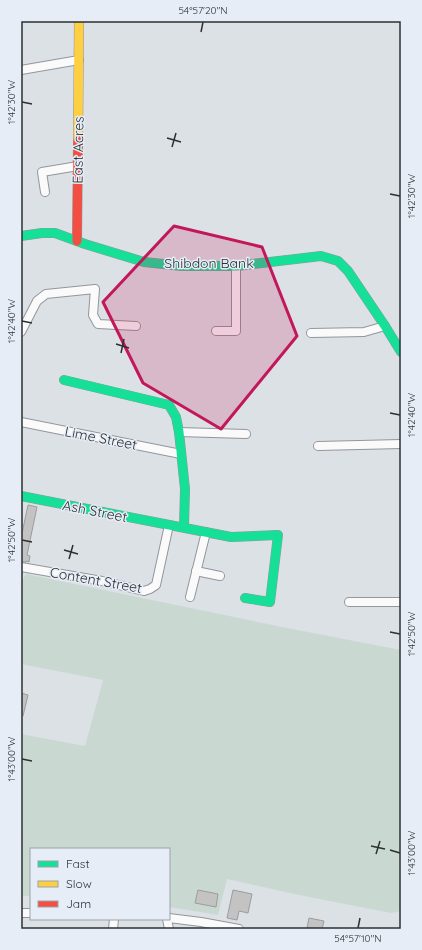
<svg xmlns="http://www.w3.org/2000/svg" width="422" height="950" font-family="Quicksand,sans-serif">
<rect width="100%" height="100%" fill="#dce1e6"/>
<polygon fill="#c9d9d1" points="26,574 282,627 401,650 401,911 391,913 299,895 227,879 218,915 169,907 169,849 31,849 31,896 21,896 21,734 85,746 103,680 21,664 21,583"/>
<g fill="#c3c3c4" stroke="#9c9c9d">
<polygon points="28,505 37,507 27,555 30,556 29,562 26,561 26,562 21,562 21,538"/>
<polygon points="21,693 28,695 23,716 21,716"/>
<polygon points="198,890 218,894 216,907 195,903"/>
<polygon points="233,890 252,894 248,913 239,911 237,920 227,918"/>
<polygon points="309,918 324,921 322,929 307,928"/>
</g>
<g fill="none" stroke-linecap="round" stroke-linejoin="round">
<g stroke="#93969a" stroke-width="10">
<g id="street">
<polyline points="21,70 79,60"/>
<polyline points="45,192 42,172 78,166"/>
<polyline points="216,331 236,331 236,266"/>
<polyline points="21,332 37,301 46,294 95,289 93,315 98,324 136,326"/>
<polyline points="311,333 364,332 385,326"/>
<polyline points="21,422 181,454"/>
<polyline points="179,432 246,434"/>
<polyline points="318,446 401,444"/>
<polyline points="21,567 102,581 144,591 150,589 156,585 169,525"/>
<polyline points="196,571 220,576"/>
<polyline points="190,597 206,532"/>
<polyline points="349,602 401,602"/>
<polyline points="21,913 31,913"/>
<polyline points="169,918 201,922 239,929"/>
<polyline points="167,919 169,929"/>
<polyline points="113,929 114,919"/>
</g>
</g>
<g stroke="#93969a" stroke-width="10">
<g id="fast">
<polyline points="21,236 42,233 55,233 85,244 144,262 182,266 236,266 321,256 338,261 348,271 385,326 401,352"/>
<polyline points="64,380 169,405 176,417 179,432 185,489 184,527"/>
<polyline points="21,496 231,537 278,535 270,602 245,598"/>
</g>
</g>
<g stroke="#93969a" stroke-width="10">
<polyline id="slow" points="78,140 79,21"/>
</g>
<g stroke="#93969a" stroke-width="10">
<polyline id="jam" points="77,241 78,140"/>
</g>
<use href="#street" stroke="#fafafb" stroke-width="8"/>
<use href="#fast" stroke="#16e098" stroke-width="9"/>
<use href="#slow" stroke="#ffcf43" stroke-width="9"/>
<use href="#jam" stroke="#f24e42" stroke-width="9"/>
</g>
<path fill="#c2185b" fill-opacity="0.2" stroke="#c2185b" stroke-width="3" stroke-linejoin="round" d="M174 226 262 247 297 336 221 429 143 383 103 302Z"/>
<path fill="none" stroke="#2d3033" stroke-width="1.5" d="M201 32 203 22M22 102 32 104M167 138 181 142M172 147 176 133M390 194 400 196M22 321 32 323M116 344 129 348M121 353 124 339M390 413 400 415M22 540 32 542M64 550 78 554M69 559 73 545M390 632 400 634M22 759 32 761M371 846 385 849M390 850 400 853M376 854 380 841M358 928 360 918"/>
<g text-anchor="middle" stroke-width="3" stroke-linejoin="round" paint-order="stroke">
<g font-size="14" fill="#2d3033" stroke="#e6edf7">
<text transform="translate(78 150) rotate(-89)" y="5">East Acres</text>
<text x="209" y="268">Shibdon Bank</text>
<text transform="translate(101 438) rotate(11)" y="5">Lime Street</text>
<text transform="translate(95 511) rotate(11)" y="5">Ash Street</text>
<text transform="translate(96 580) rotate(10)" y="5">Content Street</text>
</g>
</g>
<rect width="422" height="950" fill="none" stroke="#e6edf7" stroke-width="44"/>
<rect x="30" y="848" width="140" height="72" fill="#e6edf7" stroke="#9ca1a9"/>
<rect x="38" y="861" width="20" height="6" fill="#16e098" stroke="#9ca1a9"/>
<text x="66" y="868" font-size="12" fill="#2d3033">Fast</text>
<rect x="38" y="881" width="20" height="6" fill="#ffcf43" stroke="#9ca1a9"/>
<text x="66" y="888" font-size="12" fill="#2d3033">Slow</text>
<rect x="38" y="901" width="20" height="6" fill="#f24e42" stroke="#9ca1a9"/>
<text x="66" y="908" font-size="12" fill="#2d3033">Jam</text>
<rect x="22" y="22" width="378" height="906" fill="none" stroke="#2d3033" stroke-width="1.5"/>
<g font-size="10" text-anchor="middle" fill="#2d3033">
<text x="203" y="14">54°57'20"N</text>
<text transform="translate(11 102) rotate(-90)" y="4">1°42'30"W</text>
<text transform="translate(411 196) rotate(-90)" y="4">1°42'30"W</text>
<text transform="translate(11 321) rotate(-90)" y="4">1°42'40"W</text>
<text transform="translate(411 415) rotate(-90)" y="4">1°42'40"W</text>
<text transform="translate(11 540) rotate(-90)" y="4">1°42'50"W</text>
<text transform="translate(411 634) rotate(-90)" y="4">1°42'50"W</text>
<text transform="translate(11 759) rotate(-90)" y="4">1°43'00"W</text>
<text transform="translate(411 853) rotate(-90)" y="4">1°43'00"W</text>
<text x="358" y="942">54°57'10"N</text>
</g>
</svg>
